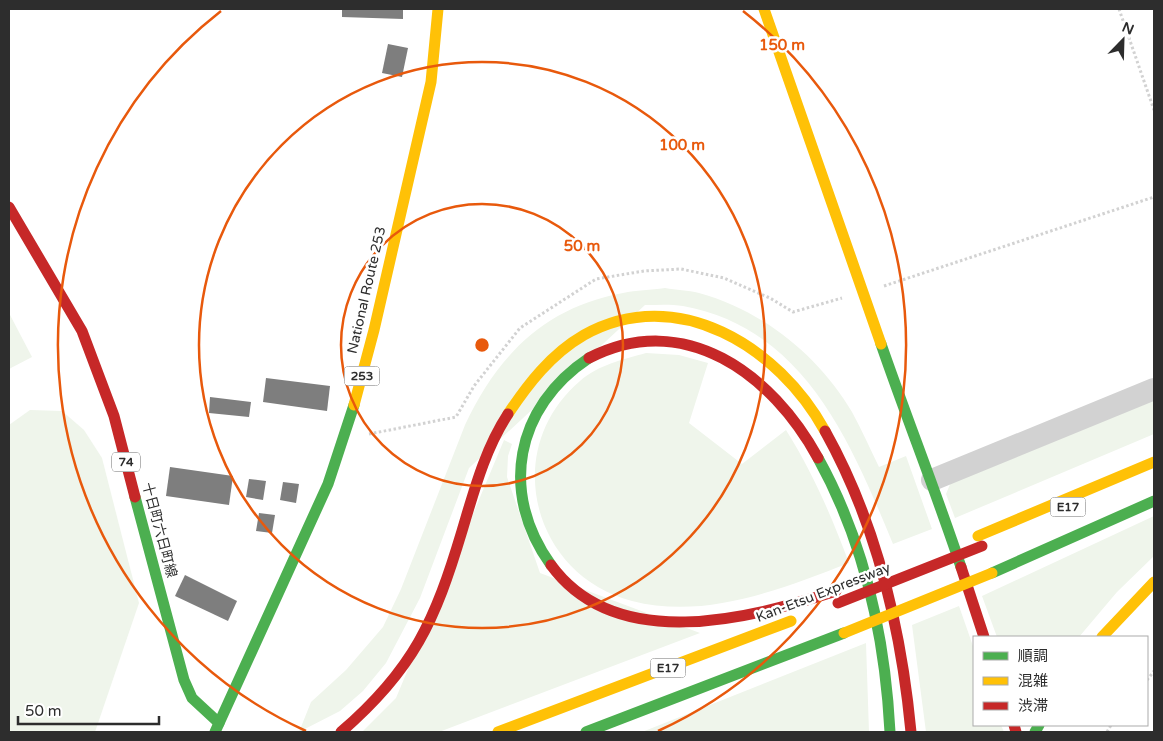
<svg xmlns="http://www.w3.org/2000/svg" width="1163" height="741" font-family="'Varela Round','Noto Sans JP',sans-serif">
<rect width="100%" height="100%" fill="#fff"/>
<g fill="#eff5eb">
<path d="M665 288C676 290 688 290 699 293 762 310 819 356 852 412 862 430 870 449 879 467L906 456 932 529 893 544C851 443 805 328 683 306 671 304 657 305 645 305L469 468 420 598 386 663 363 691 340 711 299 732 311 702 346 670 383 627 401 589 465 425C497 356 545 307 623 293 636 290 651 290 665 288Z"/>
<polygon points="9,313 32,357 9,369"/>
<path d="M646 353 679 355 708 363 689 423 742 464 786 430C813 473 831 515 849 563 781 589 706 620 632 601 532 575 500 449 580 381 598 365 624 359 646 353Z"/>
<polygon points="1154,399 1154,434 955,518 946,494 951,482"/>
<polygon points="30,410 62,411 84,430 102,458 139,603 95,732 9,732 9,425"/>
<polygon points="504,440 512,444 508,456 507,477 540,573 700,633 439,732 362,732 396,698"/>
<polygon points="1154,516 1154,556 1117,592 1079,637 997,637 982,596"/>
<polygon points="959,606 974,649 974,725 1001,725 1004,732 926,732 912,625"/>
<polygon points="866,643 869,732 642,732"/>
</g>
<g fill="#7e7e7e">
<polygon points="342,9 403,9 403,19 342,17"/>
<polygon points="388,44 408,48 402,77 382,73"/>
<polygon points="266,378 330,386 327,411 263,402"/>
<polygon points="210,397 251,402 249,417 209,413"/>
<polygon points="170,467 233,476 229,505 166,496"/>
<polygon points="249,479 266,481 263,500 246,497"/>
<polygon points="283,482 299,484 296,503 280,500"/>
<polygon points="259,513 275,515 272,533 256,531"/>
<polygon points="185,575 237,601 228,621 175,596"/>
</g>
<g fill="none" stroke-linecap="round" stroke-linejoin="round">
<g stroke="#d2d2d2" stroke-width="3" stroke-dasharray="2.5 2.5" stroke-linecap="butt">
<polyline points="1119,9 1154,110"/>
<polyline points="884,286 1154,197"/>
<polyline points="369,434 456,417 474,386 520,328 596,279 644,271 681,269 724,278 770,298 793,312 842,298"/>
<polyline points="1147,680 1154,671"/>
<polyline points="1107,732 1111,725"/>
</g>
<polyline stroke="#d2d2d2" stroke-width="22" points="932,480 1154,389"/>
<g stroke="#4caf50" stroke-width="11">
<path d="M881 344C907 419 936 492 961 567"/>
<path d="M818 458C865 543 885 636 890 732"/>
<polyline points="135,497 184,680 192,698 219,723"/>
<path d="M551 565C499 493 515 407 589 358"/>
<polyline points="992,573 1154,501"/>
<polyline points="215,732 328,484 354,405"/>
<polyline points="586,732 844,633"/>
<polyline points="1035,732 1039,725"/>
</g>
<g stroke="#ffc107" stroke-width="11">
<polyline points="764,9 881,344"/>
<polyline points="354,405 374,330 431,82 438,9"/>
<path d="M508 414C528 384 551 354 584 335 677 283 779 347 825 431"/>
<polyline points="978,536 1154,462"/>
<polyline points="1102,637 1154,582"/>
<polyline points="498,732 791,621"/>
</g>
<g stroke="#c62828" stroke-width="11">
<polyline points="9,207 82,331 114,416 135,497"/>
<path d="M589 358C685 309 772 374 818 458"/>
<path d="M825 431C877 524 901 627 911 732"/>
<path d="M551 565C616 654 749 619 836 591"/>
<polyline points="961,567 984,637"/>
<polyline points="1014,725 1016,732"/>
<path d="M341 732C414 669 435 621 462 531 474 491 485 449 508 414"/>
</g>
<polyline stroke="#ffc107" stroke-width="11" points="844,633 992,573"/>
<polyline stroke="#c62828" stroke-width="11" points="838,603 982,546"/>
</g>
<g fill="none" stroke="#e8590c" stroke-width="2.5">
<circle cx="482" cy="345" r="141"/>
<circle cx="482" cy="345" r="283"/>
<path d="M306 731A424 424 0 0 1 221 11M743 11A424 424 0 0 1 658 731"/>
</g>
<g text-anchor="middle" stroke-width="5" stroke-linejoin="round" paint-order="stroke">
<g fill="#fff" stroke="#6c6c6c" stroke-width="1">
<rect x="344.5" y="366.5" width="35" height="19" rx="4"/>
<rect x="112" y="452.5" width="28" height="19" rx="4"/>
<rect x="1050.5" y="497.5" width="35" height="19" rx="4"/>
<rect x="650.5" y="658.5" width="35" height="19" rx="4"/>
</g>
<g font-size="12" font-weight="bold" fill="#2d2d2d">
<text x="362" y="380">253</text>
<text x="126" y="466">74</text>
<text x="1068" y="511">E17</text>
<text x="668" y="672">E17</text>
</g>
<g font-size="14" fill="#2d2d2d" stroke="#fff">
<text transform="translate(366 290) rotate(-77)" y="5">National Route 253</text>
<text transform="translate(160 530) rotate(75)" y="5">十日町六日町線</text>
<text transform="translate(823 592) rotate(-21)" y="5">Kan-Etsu Expressway</text>
</g>
</g>
<circle cx="482" cy="345" r="8" fill="#e8590c" stroke="#fff" stroke-width="2.5"/>
<g font-size="15" text-anchor="middle" font-weight="bold" fill="#e8590c" stroke="#fff" stroke-width="5" stroke-linejoin="round" paint-order="stroke">
<text x="782" y="50">150 m</text>
<text x="682" y="150">100 m</text>
<text x="582" y="251">50 m</text>
</g>
<rect width="1163" height="741" fill="none" stroke="#2d2d2d" stroke-width="20"/>
<rect x="973" y="636" width="175" height="90" fill="#ffffff" stroke="#ababab"/>
<rect x="983" y="652" width="25" height="8" fill="#4caf50" stroke="#ababab"/>
<text x="1018" y="661" font-size="15" fill="#2d2d2d">順調</text>
<rect x="983" y="677" width="25" height="8" fill="#ffc107" stroke="#ababab"/>
<text x="1018" y="686" font-size="15" fill="#2d2d2d">混雑</text>
<rect x="983" y="702" width="25" height="8" fill="#c62828" stroke="#ababab"/>
<text x="1018" y="711" font-size="15" fill="#2d2d2d">渋滞</text>
<g transform="translate(1123 40) rotate(23)" stroke="#ffffff" stroke-width="4" paint-order="stroke">
<path d="M0-4L9 19L0 12L-9 19Z" fill="#2d2d2d"/>
<text y="-8" font-size="14" font-weight="bold" text-anchor="middle" fill="#2d2d2d">N</text>
</g>
<path d="M18 716v8h141v-8" fill="none" stroke="#2d2d2d" stroke-width="2.5"/>
<text x="25" y="716" font-size="15" fill="#2d2d2d" stroke="#ffffff" stroke-width="4" paint-order="stroke">50 m</text>
</svg>
